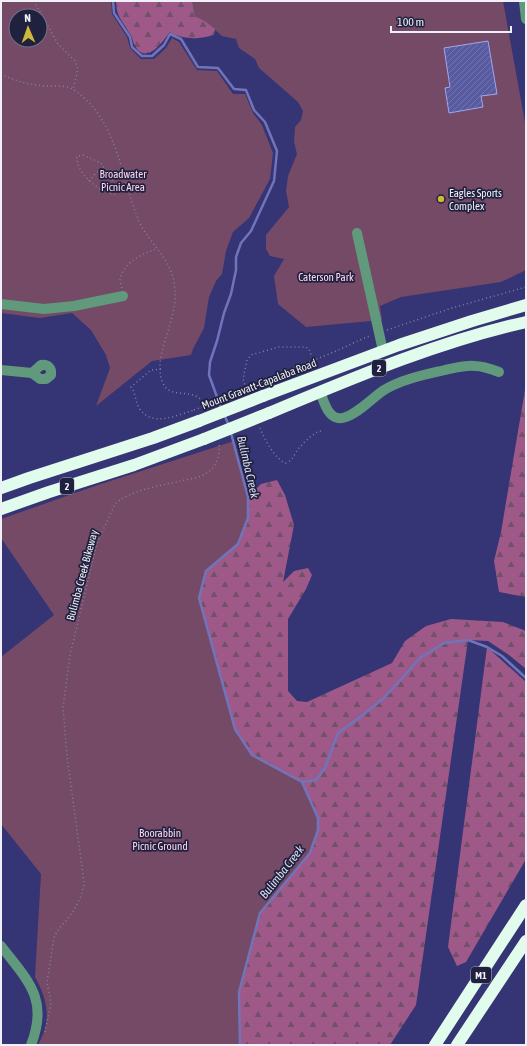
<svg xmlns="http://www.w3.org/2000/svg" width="527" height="1046" font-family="'Asap Condensed',sans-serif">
<defs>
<pattern id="forest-firs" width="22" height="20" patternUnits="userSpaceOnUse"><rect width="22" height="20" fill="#9e5988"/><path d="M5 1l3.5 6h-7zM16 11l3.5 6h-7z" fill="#735069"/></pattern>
<pattern id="building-hatch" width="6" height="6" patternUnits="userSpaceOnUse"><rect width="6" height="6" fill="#585b9f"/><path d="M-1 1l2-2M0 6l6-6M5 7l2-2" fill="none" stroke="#7073ad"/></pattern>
</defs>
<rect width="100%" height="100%" fill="#353474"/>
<g fill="#744a66" fill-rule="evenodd">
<path d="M1 1H111L112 14 127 37 130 48 141 59H154L166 48 172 38 179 42 197 70 217 71 233 94H245L253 113 262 125 273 153 270 179 249 218 233 232 226 251 222 274 216 281 209 297 204 328 193 349 191 355 152 361 96 406 110 368 106 355 91 330 72 313 40 318 1 313ZM16 16H40V40H16Z"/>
<polygon points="192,1 503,1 526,128 526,270 501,282 401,297 380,306 382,320 306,327 278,304 274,276 284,259 270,256 266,249 266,235 289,207 286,191 288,176 297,154 294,142 295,127 301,120 303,111 298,102 259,68 255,59 239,48 236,39 222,36 205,21 195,16"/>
<path d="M234 441 248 497V518L238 544 206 571 199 598 217 663 252 755 302 782 318 818V830L310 853 260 913 239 992 240 1045H38C52 1020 48 1001 35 977L41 874 1 824V657L54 615 1 538V519L98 485Z"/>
</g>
<g fill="url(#forest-firs)">
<path d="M116 1H192L195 16 205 21 215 29 214 35C194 40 188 39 169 33 162 43 146 65 135 46 132 42 133 37 130 34 123 21 116 17 116 1Z"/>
<polygon points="526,384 526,597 499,592 494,561 501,532"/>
<polygon points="277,480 285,495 294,525 283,582 294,571 308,568 312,575 306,589 288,619 288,691 297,701 307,702 392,663 405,641 426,626 451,619 503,622 526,631 526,669 509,655 488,641 468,640 416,1005 390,1045 240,1045 239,992 260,913 310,853 318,830 318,818 302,782 252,755 235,729 199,598 206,571 238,544 248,518 248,497 261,484"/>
<polygon points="487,647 526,682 526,859 466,962 457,966 448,947"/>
</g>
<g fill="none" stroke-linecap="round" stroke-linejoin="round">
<g stroke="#7074bb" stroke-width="2.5">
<polyline points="113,1 114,13 130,37 132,47 142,56 152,56 164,45 170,34 181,39 198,67 218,68 234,89 246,90 254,110 265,122 277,151 274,181 251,231 241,243 236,257 236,270 231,294 224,313 217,341 210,362 209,375 221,408"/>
<polyline points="224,414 229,426"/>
<polyline points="231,433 248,497 248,518 238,544 206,571 199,598 235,729 252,755 302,782 318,818 318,830 310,853 260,913 239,992 240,1045"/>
<polyline points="302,782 316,780 325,768 338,733 355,721 384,698 420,658 444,643 468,640 487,647 502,656 526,678"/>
</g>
</g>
<polygon fill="url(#building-hatch)" stroke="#a0a6f0" points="488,41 497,94 481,96 483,107 449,113 445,88 450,87 444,48"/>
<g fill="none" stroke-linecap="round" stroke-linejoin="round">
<g stroke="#8181aa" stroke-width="1.5" stroke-dasharray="1 3" stroke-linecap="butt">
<polyline points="34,1 58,44 75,61 78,69 73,89"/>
<path d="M1 74C15 81 29 85 45 86 54 87 66 84 74 90 118 120 120 176 139 221 147 239 162 251 170 269 174 277 175 287 175 295 176 323 153 355 162 381 168 399 187 389 199 398 202 400 204 404 205 408"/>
<path d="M83 155 101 163 117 188V191L115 194C100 194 74 171 77 156Z"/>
<polyline points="89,181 95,174 104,168"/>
<polyline points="117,188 128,189"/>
<path d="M122 288C121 285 120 282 120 279 124 262 142 254 156 249"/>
<polyline points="387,330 452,308 526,287"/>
<path d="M161 369 151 370 131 387C136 393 135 401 139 408 152 428 177 415 194 410"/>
<path d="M258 385C278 372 302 365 324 356 340 350 354 342 370 336"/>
<polyline points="247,392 243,379 247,360 251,355 279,347 306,347 309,349 313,360"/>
<path d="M260 428C264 438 275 460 286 463 294 460 295 451 301 446 306 440 312 435 319 431H323"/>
<path d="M45 1032 51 1003 47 982 54 938C57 929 64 924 69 917 77 906 83 895 84 882L67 756 63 707 70 655 97 543 115 504C128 491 162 485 181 481 189 479 200 478 207 473 217 467 220 454 219 443"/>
</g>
<g stroke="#60997b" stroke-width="10">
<polyline points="524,1 526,19"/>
<polyline points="357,233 383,351"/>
<polyline points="1,304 44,309 74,306 123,296"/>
<path d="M41 365C48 364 52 368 51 375L46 379H40L32 373Z"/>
<polyline points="1,370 32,373"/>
<path d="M320 392C324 401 327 416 338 418 351 421 373 397 384 390 403 379 424 375 445 370 455 368 465 365 475 366 483 366 491 369 499 372"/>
<path d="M1 946C28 981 49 999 31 1045"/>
</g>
<g stroke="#e1fbec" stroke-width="12">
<polyline points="263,396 399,345 472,321 526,305"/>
<path d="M269 413C353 378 437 342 526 322"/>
<polyline points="1,488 29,478 153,438 199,421"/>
<polyline points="1,509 49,492 134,465 204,439"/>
<polyline points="435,1045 526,905"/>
<polyline points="457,1045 526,941"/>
</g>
<polyline stroke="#8181aa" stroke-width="1.5" stroke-dasharray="1 3" stroke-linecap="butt" points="194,410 258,385"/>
<g stroke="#e1fbec" stroke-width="12">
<polyline points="199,421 263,396"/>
<polyline points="204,439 269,413"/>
</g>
</g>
<circle fill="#cdb938" stroke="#20213e" stroke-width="1.5" cx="441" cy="199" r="4"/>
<g text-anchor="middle" stroke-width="3.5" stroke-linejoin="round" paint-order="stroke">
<g fill="#20213e" stroke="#b1b2c0" stroke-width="1">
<rect x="372" y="360" width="14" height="16" rx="3"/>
<rect x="60" y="478" width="14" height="16" rx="3"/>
<rect x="471" y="967" width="20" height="16" rx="3"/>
</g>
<g font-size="10" font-weight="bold" fill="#eff0f8">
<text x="379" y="372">2</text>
<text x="67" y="490">2</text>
<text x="481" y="979">M1</text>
</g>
<g font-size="11" fill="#ffd7f0" stroke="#20213e">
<text x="123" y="178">Broadwater<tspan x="123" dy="13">Picnic Area</tspan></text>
<text x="326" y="281">Caterson Park</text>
<text x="160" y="837">Boorabbin<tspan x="160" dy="13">Picnic Ground</tspan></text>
</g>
<g font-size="11" fill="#eff0f8" stroke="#20213e" text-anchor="start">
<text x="449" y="197">Eagles Sports<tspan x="449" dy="13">Complex</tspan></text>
</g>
<g font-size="11" fill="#eff0f8" stroke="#20213e">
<text transform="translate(259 384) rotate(-21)" y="4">Mount Gravatt-Capalaba Road</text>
<text transform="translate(82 575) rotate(-75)" y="4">Bulimba Creek Bikeway</text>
</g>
<g font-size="12" font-style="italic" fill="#dadcf0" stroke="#20213e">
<text transform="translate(248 467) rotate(77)" y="4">Bulimba Creek</text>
<text transform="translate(282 872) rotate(-52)" y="4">Bulimba Creek</text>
</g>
</g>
<rect width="527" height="1046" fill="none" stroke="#eff0f8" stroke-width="4"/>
<g transform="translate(28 28) rotate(358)"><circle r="19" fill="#20213e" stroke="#737488"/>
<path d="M0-3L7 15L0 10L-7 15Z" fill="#cdb938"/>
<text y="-6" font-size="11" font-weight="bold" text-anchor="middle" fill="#eff0f8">N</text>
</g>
<path d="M391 26v6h120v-6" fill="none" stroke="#eff0f8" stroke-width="2"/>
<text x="397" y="26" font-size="12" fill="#eff0f8" stroke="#20213e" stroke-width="3" paint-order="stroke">100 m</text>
</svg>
